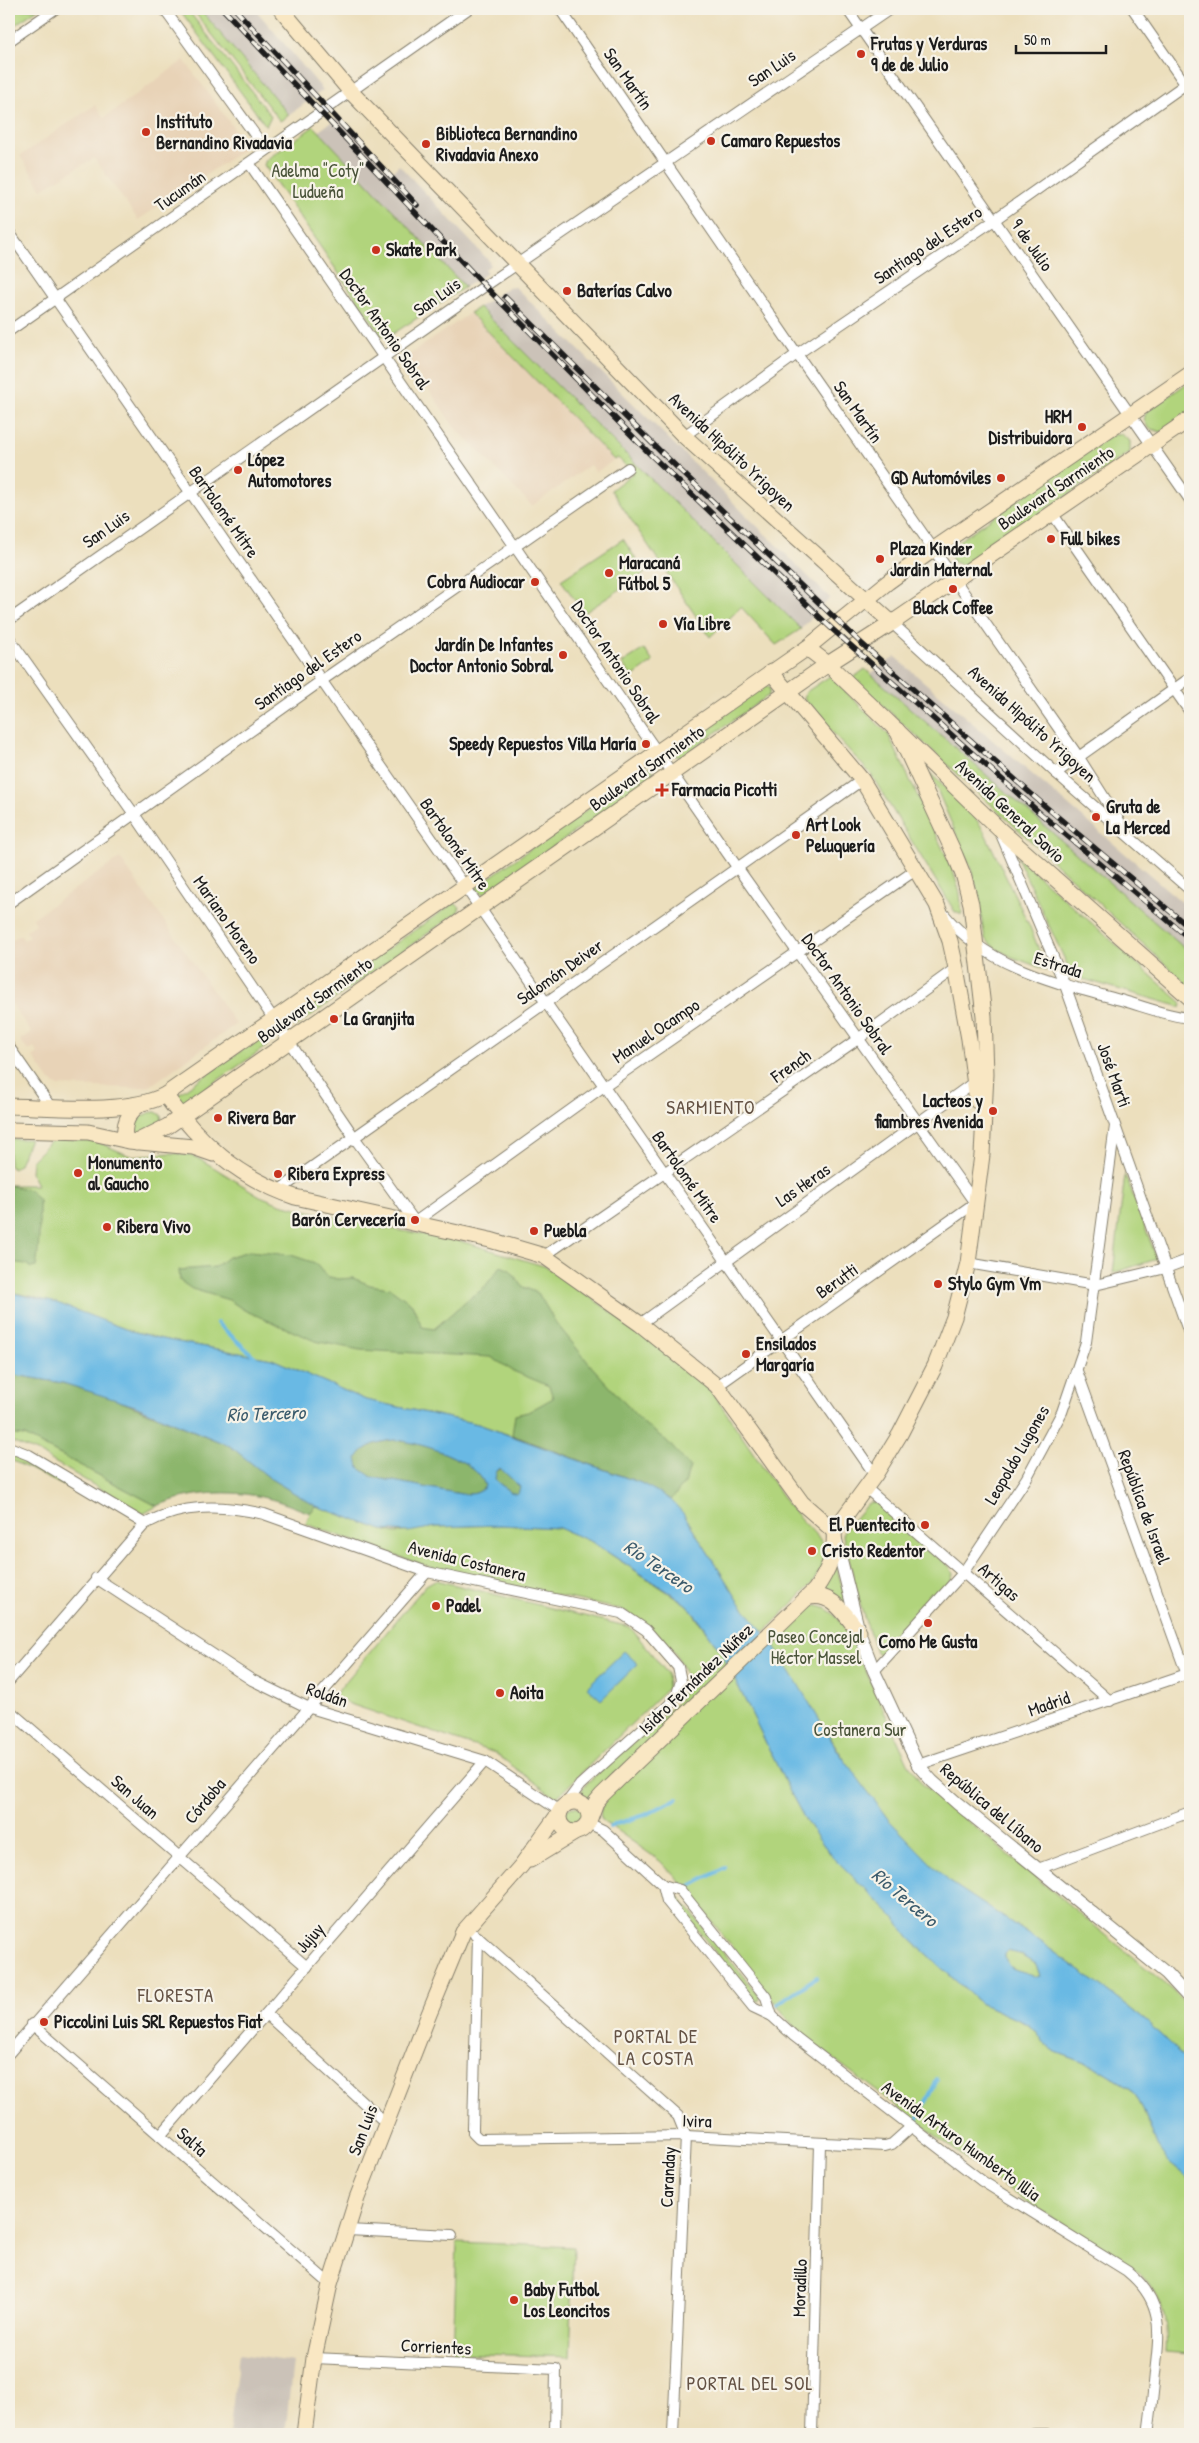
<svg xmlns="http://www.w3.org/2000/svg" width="1199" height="2443" font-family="'Patrick Hand',sans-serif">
<rect width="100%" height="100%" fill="#f7f3e8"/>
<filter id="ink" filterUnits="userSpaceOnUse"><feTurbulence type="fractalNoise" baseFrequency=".02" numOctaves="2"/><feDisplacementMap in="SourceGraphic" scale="10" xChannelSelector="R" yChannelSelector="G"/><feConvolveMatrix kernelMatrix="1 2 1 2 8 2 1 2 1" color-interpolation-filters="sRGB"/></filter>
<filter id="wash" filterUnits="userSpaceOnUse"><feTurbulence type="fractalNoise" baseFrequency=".0096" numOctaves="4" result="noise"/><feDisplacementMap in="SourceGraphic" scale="20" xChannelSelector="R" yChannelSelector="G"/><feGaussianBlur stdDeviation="1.12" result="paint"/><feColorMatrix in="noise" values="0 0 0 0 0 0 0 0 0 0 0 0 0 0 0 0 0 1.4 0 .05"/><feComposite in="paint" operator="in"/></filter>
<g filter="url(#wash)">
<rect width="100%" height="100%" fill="#ecdfbd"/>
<g fill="#e8d3b7">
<polygon points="184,60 244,142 243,150 138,220 94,158 42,189 20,156 95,105 104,118"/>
<polygon points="470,313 614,460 596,472 590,465 532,506 453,425 409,361 409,355"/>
<polygon points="120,858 236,1024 150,1086 135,1088 59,1086 50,1081 33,1057 38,1053 34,1047 28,1051 20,1040 31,1032 9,1000 9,942 20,935 24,940 29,937 26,931 36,924 33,918"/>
</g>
<g fill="#cbc2b8">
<polygon points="200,9 255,9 323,90 289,115"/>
<polygon points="339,116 391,173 399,165 489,261 490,265 484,270 487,273 465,287 319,131"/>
<polygon points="515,287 830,598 801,629 479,307 507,288"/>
<polygon points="895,657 1190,909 1190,953 870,674"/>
<polygon points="239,2354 293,2362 285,2434 229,2434"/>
</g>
<g fill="#b1d47c" stroke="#66784c">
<polygon points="9,9 38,9 9,29"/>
<polygon points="179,9 187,9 271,116 266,126"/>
<polygon points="192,9 200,9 289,115 280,121"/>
<polygon points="314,126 465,287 388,337 382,336 264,165 266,160"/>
<polygon points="479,307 801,629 776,645 741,607 710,637 611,490 633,473 618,458 614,460 470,313"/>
<polygon points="1190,381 1190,412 1161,432 1148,428 1144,420 1146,412"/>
<polygon points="1121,434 1130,441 1130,452 966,566 953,562 950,552 954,544 1112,435"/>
<polygon points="623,539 645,573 584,613 561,580"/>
<polygon points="644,649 653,662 632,677 622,663"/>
<polygon points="865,669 1190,953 1190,987 853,678"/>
<polygon points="830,676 888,734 952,868 960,893 962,915 955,912 870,773 808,706 804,698 806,692"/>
<polygon points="765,685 770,688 769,695 681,757 673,755 673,750"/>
<polygon points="648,767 653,769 653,777 485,894 478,892 477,886"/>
<polygon points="930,773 974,816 983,829 1030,927 1047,970 1012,957 997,949 985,939 976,886 971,869"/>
<polygon points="1017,857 1182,1003 1181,1007 1076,977 1071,973"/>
<polygon points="454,903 460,907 458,912 296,1026 289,1024 289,1017"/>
<polygon points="261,1037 268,1039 267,1046 182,1105 176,1097 177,1095"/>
<path d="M156 1112 161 1115 162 1121 139 1134 137 1133 135 1127C139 1117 146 1112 156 1112Z"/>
<polygon points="59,1138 98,1142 130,1156 170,1153 191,1155 205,1162 260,1196 280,1204 367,1225 457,1240 547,1267 633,1327 705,1386 713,1393 788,1505 826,1546 827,1554 813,1583 763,1633 738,1600 683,1513 553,1450 478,1424 366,1400 272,1359 162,1339 128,1330 31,1296 9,1292 9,1185 37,1185 31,1173 32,1160 50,1142"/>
<polygon points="9,1139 30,1139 18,1166 14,1169 9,1166"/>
<polygon points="1125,1174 1157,1259 1113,1273"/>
<polygon points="9,1434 25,1436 157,1506 143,1514 39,1453 9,1441"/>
<polygon points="9,1454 66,1483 64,1486 9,1459"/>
<polygon points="871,1502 877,1503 950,1567 953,1574 951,1580 880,1655 876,1652 862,1611 843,1536 844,1531 867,1504"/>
<path d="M316 1506 382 1530 396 1533 436 1527 501 1525 559 1528 592 1542 687 1605 722 1653 789 1790 807 1823 832 1856 894 1917 910 1939 980 2003 1027 2024 1037 2032 1045 2044 1056 2052 1094 2066 1127 2086 1136 2096 1143 2109 1157 2146 1169 2162 1190 2180V2354L1166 2352C1168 2322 1163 2297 1142 2274L1004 2187 798 2032 686 1888 660 1861 602 1820C596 1808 609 1796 615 1786L617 1788 623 1783 614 1773 608 1778 612 1782 591 1797 587 1798 582 1795V1790L588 1782 674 1706C681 1697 687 1687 685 1674 681 1651 642 1619 622 1610L429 1567 306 1524 310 1513Z"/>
<polygon points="836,1567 837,1568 849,1613 818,1591"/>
<polygon points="435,1580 630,1627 667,1673 668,1688 556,1798 495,1753 332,1698 426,1585"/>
<path d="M807 1606C827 1603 838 1617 848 1632L908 1763 921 1783 1175 1992 1190 2011V2063L1147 2022 1117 1998 1039 1941 947 1880 928 1862 888 1819 854 1775 769 1640Z"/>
<circle cx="574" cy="1817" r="10"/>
<polygon points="676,1897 679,1897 760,1997 759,2001 754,2000 675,1902"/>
<path d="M1007 1951 1020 1954 1036 1964 1040 1976C1026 1979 1010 1970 1004 1958V1954Z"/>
<polygon points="457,2242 574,2247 570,2357 453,2353"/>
</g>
<g fill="#8cb66c" stroke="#546944">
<path d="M9 1185 30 1190 39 1201C39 1223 40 1245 36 1267L31 1268 26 1264 9 1262Z"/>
<polygon points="249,1251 291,1255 315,1263 326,1276 338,1279 353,1278 370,1285 390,1288 412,1304 422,1327 434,1329 467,1300 483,1289 501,1266 510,1270 523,1287 538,1293 556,1323 592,1367 643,1423 667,1441 690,1467 685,1483 671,1500 641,1483 512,1435 515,1415 528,1412 553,1398 549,1386 513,1371 491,1357 360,1350 315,1341 244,1310 229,1300 192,1289 180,1281 179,1270 215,1267 228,1257"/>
<path d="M9 1374 63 1383 112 1398 213 1439 230 1446 271 1479 316 1506 310 1513C296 1508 281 1501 266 1498 231 1489 190 1492 157 1506L25 1436 9 1434Z"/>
<path d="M395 1440C419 1442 479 1460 485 1486 479 1495 471 1494 461 1494L371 1477 359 1468 356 1458C364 1445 381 1441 395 1440Z"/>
<polygon points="502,1468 520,1487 520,1492 516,1495 510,1492 495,1480 496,1472"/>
</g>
<g fill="#69b9e4" stroke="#426a80" fill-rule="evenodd">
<path d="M9 1292 57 1303 128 1330 162 1339 272 1359 366 1400 478 1424 641 1483 658 1492 671 1500 683 1513 738 1600 772 1643 792 1674 838 1751 888 1819 947 1880 1039 1941 1117 1998 1147 2022 1190 2063V2180L1168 2162 1157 2146 1143 2109 1136 2096 1127 2086 1094 2066 1056 2052 1045 2044 1037 2032 1027 2024 980 2003 910 1939 894 1917 832 1856 807 1823 789 1790 722 1653 696 1616 687 1605 675 1596 592 1542 559 1528 501 1525 436 1527 408 1532 382 1530 316 1506 271 1479 230 1446 135 1406 63 1383 9 1374ZM395 1440C419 1442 479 1460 485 1486 479 1495 471 1494 461 1494L372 1477 359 1468 357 1458C364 1445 381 1441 395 1440ZM500 1468 520 1487 518 1494 510 1492 495 1480 496 1472ZM1007 1951 1020 1954 1036 1964 1040 1976 1037 1977 1014 1970 1004 1958V1954Z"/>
<polygon points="624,1651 638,1664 601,1700 587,1687"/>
</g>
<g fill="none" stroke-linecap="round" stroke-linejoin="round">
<g stroke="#69b9e4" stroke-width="4">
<polyline points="217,1323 256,1358"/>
<polyline points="610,1827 616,1824 645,1815 678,1798"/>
<polyline points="686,1888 725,1868"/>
<polyline points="777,2004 817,1977"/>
<polyline points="916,2122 937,2080"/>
</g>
</g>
</g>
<g filter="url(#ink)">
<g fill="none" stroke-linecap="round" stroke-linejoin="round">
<g stroke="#847e6c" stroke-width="12">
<g id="minor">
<polyline points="164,9 266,150"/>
<polyline points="560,9 797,354 1078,756 1128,835"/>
<polyline points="847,9 1190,500"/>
<polyline points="1133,9 1190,91"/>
<polyline points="9,41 55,9"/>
<polyline points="249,163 737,867 975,1203 717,1386"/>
<polyline points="9,232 875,1475"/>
<polyline points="9,331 468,9"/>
<polyline points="684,436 797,354 994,220 1190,81"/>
<polyline points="1052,513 1190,712"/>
<polyline points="9,620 485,286 890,9"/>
<polyline points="892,623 1056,773 1190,890"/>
<polyline points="9,638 134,814 354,1137 415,1222 604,1086 917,869"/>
<polyline points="1056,773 1190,678"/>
<polyline points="1000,832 1065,985 1190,1336"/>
<polyline points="9,903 321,681 628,468"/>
<path d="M943 913C988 969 1058 983 1124 1001 1145 1007 1168 1016 1190 1018"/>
<polyline points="9,1047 50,1106"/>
<polyline points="278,1191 862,780"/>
<polyline points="544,1256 858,1039 956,968"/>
<polyline points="968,1263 1095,1285 1166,1268 1190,1259"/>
<polyline points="640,1324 977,1080"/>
<polyline points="1077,1371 1190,1683"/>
<path d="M9 1447 29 1455 145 1524C183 1503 223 1505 264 1514L427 1572 621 1613 646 1630 678 1667 681 1681 677 1694 669 1705 580 1785 565 1805"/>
<polyline points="866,1488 1110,1701"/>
<polyline points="96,1578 252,1680 307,1707 485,1761 560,1811"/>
<polyline points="874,1671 963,1573 1026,1479 1062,1412 1086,1342 1115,1126"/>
<polyline points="9,1681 145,1524"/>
<polyline points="9,1710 307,1967"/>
<polyline points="918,1765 1190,1673"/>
<polyline points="588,1823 603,1830 663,1885 680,1890 766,1997 772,2016"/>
<polyline points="1038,1869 1190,1812"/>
<path d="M663 1885 667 1901 753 2007 772 2016 794 2036 982 2181 1127 2271C1164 2301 1160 2330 1155 2373 1153 2393 1151 2414 1148 2434"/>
<polyline points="475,1935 678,2116 686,2136 673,2434"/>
<polyline points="478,1937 473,2128 473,2133 479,2139 686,2136 885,2146 892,2144 911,2127"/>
<polyline points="266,2014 386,2123"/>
<polyline points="32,2024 330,2284"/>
<polyline points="9,2053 427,1572"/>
<polyline points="160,2136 485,1761"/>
<polyline points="347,2230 452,2235"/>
<polyline points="314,2358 556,2369 555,2434"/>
<polyline points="812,2434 820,2144"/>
<polyline points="1034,2434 1047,2434"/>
</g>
</g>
<g stroke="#847e6c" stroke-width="14">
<polyline id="tertiary" points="836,1540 859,1632 874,1671 918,1765 932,1781 957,1803 1166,1973 1190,1999"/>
</g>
<g stroke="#847e6c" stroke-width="17">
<g id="secondary">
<polyline points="281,9 350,91 684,436 892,623"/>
<polyline points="807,648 828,664 999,829 1190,998"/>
<polyline points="771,672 862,780 937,905 950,941 956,968 969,1039 977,1101"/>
<path d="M165 1095C200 1143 237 1177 295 1197L490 1240 544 1256 640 1324 717 1386 802 1503 834 1531"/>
<path d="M9 1106C52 1107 127 1115 165 1095L807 648 888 582 934 549 1190 374"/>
<polyline points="9,1130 88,1132 129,1141 193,1147 213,1154"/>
<path d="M125 1140C123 1125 127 1114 139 1105"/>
<polyline points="136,1142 168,1126 828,664 892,623 1190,419"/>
<polyline points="834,1531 875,1475 900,1434 935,1366 954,1317 968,1263 982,1155 986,1074 984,1016 971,904 964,877 955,855 897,730"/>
<path d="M807 1598C832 1590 846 1616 859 1632"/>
<circle cx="574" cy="1817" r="15"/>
<path d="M589 1821 596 1802 602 1795 815 1590C828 1571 836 1554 834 1531"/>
<polyline points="530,1860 576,1832"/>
<polyline points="304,2434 314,2358 330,2284 357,2198 429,2014 463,1932 521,1866 560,1812"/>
</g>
</g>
<use href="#minor" stroke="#fff" stroke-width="10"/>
<use href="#tertiary" stroke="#fff" stroke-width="12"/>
<use href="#secondary" stroke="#f9e7c3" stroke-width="15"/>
<g stroke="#1c1c1c" stroke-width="5.5">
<g id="rail">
<polyline points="223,9 485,286 652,456 831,628 1041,814 1190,939"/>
<polyline points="235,9 417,205"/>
<polyline points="505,297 660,451 861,643 1046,807 1190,928"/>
</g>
</g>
<use href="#rail" stroke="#f7f3e8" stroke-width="4" stroke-dasharray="11" stroke-linecap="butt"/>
</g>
</g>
<g fill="#c8321e" stroke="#f7f3e8" stroke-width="2">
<circle cx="861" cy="54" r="5"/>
<circle cx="146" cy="132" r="5"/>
<circle cx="711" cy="141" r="5"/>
<circle cx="426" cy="144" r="5"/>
<circle cx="376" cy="250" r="5"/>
<circle cx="567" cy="291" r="5"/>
<circle cx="1082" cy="427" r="5"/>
<circle cx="238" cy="470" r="5"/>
<circle cx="1001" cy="478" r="5"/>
<circle cx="1051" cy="539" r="5"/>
<circle cx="880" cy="559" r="5"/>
<circle cx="609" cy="573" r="5"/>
<circle cx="535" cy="582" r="5"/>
<circle cx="953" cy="589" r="5"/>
<circle cx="663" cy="624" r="5"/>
<circle cx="563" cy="655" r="5"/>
<circle cx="646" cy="744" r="5"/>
<path d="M659.5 782.5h5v5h5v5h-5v5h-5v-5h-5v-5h5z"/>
<circle cx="1096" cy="817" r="5"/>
<circle cx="796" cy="835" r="5"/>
<circle cx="334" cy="1019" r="5"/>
<circle cx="993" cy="1111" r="5"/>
<circle cx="218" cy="1118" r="5"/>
<circle cx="78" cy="1173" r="5"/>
<circle cx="278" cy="1174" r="5"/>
<circle cx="415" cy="1220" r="5"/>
<circle cx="107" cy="1227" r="5"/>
<circle cx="534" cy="1231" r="5"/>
<circle cx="938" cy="1284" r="5"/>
<circle cx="746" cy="1354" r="5"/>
<circle cx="925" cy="1525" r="5"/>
<circle cx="812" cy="1551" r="5"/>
<circle cx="436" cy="1606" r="5"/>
<circle cx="928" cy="1623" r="5"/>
<circle cx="500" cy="1693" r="5"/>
<circle cx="44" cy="2022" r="5"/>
<circle cx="514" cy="2300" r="5"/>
</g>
<g text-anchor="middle" stroke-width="4.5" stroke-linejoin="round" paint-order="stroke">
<g font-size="18" font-weight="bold" fill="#1c1c1c" stroke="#f7f3e8" text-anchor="start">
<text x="871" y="50">Frutas y Verduras<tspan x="871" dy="21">9 de de Julio</tspan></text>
<text x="156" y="128">Instituto<tspan x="156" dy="21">Bernandino Rivadavia</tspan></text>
<text x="436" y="140">Biblioteca Bernandino<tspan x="436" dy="21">Rivadavia Anexo</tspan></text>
<text x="721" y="147">Camaro Repuestos</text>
<text x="386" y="256">Skate Park</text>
<text x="577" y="297">Baterías Calvo</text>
<text x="1072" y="423" text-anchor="end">HRM<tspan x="1072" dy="21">Distribuidora</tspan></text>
<text x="248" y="466">López<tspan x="248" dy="21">Automotores</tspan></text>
<text x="991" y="484" text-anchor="end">GD Automóviles</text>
<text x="1061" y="545">Full bikes</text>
<text x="890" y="555">Plaza Kinder<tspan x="890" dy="21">Jardin Maternal</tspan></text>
<text x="619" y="569">Maracaná<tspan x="619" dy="21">Fútbol 5</tspan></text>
<text x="525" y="588" text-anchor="end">Cobra Audiocar</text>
<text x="953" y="614" text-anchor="middle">Black Coffee</text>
<text x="673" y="630">Vía Libre</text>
<text x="553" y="651" text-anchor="end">Jardín De Infantes<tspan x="553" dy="21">Doctor Antonio Sobral</tspan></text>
<text x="636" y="750" text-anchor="end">Speedy Repuestos Villa María</text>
<text x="672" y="796">Farmacia Picotti</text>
<text x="1106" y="813">Gruta de<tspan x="1106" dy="21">La Merced</tspan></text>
<text x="806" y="831">Art Look<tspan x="806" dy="21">Peluquería</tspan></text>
<text x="344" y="1025">La Granjita</text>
<text x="983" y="1107" text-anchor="end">Lacteos y<tspan x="983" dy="21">fiambres Avenida</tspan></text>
<text x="228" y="1124">Rivera Bar</text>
<text x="88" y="1169">Monumento<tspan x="88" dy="21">al Gaucho</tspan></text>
<text x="288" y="1180">Ribera Express</text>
<text x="405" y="1226" text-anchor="end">Barón Cervecería</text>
<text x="117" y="1233">Ribera Vivo</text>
<text x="544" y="1237">Puebla</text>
<text x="948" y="1290">Stylo Gym Vm</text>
<text x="756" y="1350">Ensilados<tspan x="756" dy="21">Margaría</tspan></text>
<text x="915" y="1531" text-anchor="end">El Puentecito</text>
<text x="822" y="1557">Cristo Redentor</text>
<text x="446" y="1612">Padel</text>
<text x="928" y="1648" text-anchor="middle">Como Me Gusta</text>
<text x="510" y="1699">Aoita</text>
<text x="54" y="2028">Piccolini Luis SRL Repuestos Fiat</text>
<text x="524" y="2296">Baby Futbol<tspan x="524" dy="21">Los Leoncitos</tspan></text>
</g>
<g font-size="18" fill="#1c1c1c" stroke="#f7f3e8">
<text transform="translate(772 68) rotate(-34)" y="6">San Luis</text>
<text transform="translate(628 79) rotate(55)" y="6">San Martín</text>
<text transform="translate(180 191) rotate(-35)" y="6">Tucumán</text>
<text transform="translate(928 245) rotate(-34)" y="6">Santiago del Estero</text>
<text transform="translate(1032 245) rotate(55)" y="6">9 de Julio</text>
<text transform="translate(437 297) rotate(-35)" y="6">San Luis</text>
<text transform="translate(385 329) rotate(55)" y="6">Doctor Antonio Sobral</text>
<text transform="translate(858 412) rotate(55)" y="6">San Martín</text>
<text transform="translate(732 452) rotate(43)" y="6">Avenida Hipólito Yrigoyen</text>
<text transform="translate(1056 488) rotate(-34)" y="6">Boulevard Sarmiento</text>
<text transform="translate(224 512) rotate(55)" y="6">Bartolomé Mitre</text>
<text transform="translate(106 529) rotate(-35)" y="6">San Luis</text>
<text transform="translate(616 662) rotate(56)" y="6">Doctor Antonio Sobral</text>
<text transform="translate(308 670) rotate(-35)" y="6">Santiago del Estero</text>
<text transform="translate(1032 724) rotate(42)" y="6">Avenida Hipólito Yrigoyen</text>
<text transform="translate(647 768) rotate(-35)" y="6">Boulevard Sarmiento</text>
<text transform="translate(1010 811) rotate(43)" y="6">Avenida General Savio</text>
<text transform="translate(455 844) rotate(55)" y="6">Bartolomé Mitre</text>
<text transform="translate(227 920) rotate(55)" y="6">Mariano Moreno</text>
<text transform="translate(1058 965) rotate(18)" y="6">Estrada</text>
<text transform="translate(560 972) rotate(-35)" y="6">Salomón Deiver</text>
<text transform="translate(847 994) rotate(55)" y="6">Doctor Antonio Sobral</text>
<text transform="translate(315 1000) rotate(-35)" y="6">Boulevard Sarmiento</text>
<text transform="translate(656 1031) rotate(-34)" y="6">Manuel Ocampo</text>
<text transform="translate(791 1066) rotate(-35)" y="6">French</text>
<text transform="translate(1114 1075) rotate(70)" y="6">José Marti</text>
<text transform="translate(687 1177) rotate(55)" y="6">Bartolomé Mitre</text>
<text transform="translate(803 1185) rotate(-35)" y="6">Las Heras</text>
<text transform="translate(837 1281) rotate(-35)" y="6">Berutti</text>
<text transform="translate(1017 1455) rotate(-60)" y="6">Leopoldo Lugones</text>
<text transform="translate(1144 1507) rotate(70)" y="6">República de Israel</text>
<text transform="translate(467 1561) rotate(14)" y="6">Avenida Costanera</text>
<text transform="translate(999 1582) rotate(41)" y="6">Artigas</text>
<text transform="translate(696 1679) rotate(-44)" y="6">Isidro Fernández Núñez</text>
<text transform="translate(327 1695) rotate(19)" y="6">Roldán</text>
<text transform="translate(1049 1704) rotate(-19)" y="6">Madrid</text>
<text transform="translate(135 1797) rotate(41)" y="6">San Juan</text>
<text transform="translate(205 1801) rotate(-50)" y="6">Córdoba</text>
<text transform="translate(992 1808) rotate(40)" y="6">República del Líbano</text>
<text transform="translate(310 1938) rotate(-49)" y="6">Jujuy</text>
<text transform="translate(697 2121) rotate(2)" y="6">Ivira</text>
<text transform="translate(363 2130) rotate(-69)" y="6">San Luis</text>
<text transform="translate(961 2141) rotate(36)" y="6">Avenida Arturo Humberto Illia</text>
<text transform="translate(192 2142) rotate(41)" y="6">Salta</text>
<text transform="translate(668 2177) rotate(-87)" y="6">Caranday</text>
<text transform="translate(800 2288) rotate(-88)" y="6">Moradillo</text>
<text transform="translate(436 2347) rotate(3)" y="6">Corrientes</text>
</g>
<g font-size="18" fill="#495339" stroke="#f7f3e8">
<text x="318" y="177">Adelma "Coty"<tspan x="318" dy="21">Ludueña</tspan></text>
<text x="816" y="1643">Paseo Concejal<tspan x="816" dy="21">Héctor Massel</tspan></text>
<text x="860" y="1736">Costanera Sur</text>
</g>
<g font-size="19" letter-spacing="1" fill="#645244" stroke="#f7f3e8">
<text x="711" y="1114">SARMIENTO</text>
<text x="176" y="2002">FLORESTA</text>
<text x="656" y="2043">PORTAL DE<tspan x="656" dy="22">LA COSTA</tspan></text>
<text x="750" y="2390">PORTAL DEL SOL</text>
</g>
<g font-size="19" font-style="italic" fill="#3b5b6c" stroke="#f7f3e8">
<text transform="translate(266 1413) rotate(-2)" y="7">Río Tercero</text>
<text transform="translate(659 1566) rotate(34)" y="7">Río Tercero</text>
<text transform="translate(905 1897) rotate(40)" y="7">Río Tercero</text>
</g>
</g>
<rect width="1199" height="2443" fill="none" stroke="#f7f3e8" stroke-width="30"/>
<path d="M1016 45v8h90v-8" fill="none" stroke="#1c1c1c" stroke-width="2.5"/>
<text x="1024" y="45" font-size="15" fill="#1c1c1c" stroke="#f7f3e8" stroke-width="4" paint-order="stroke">50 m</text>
</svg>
